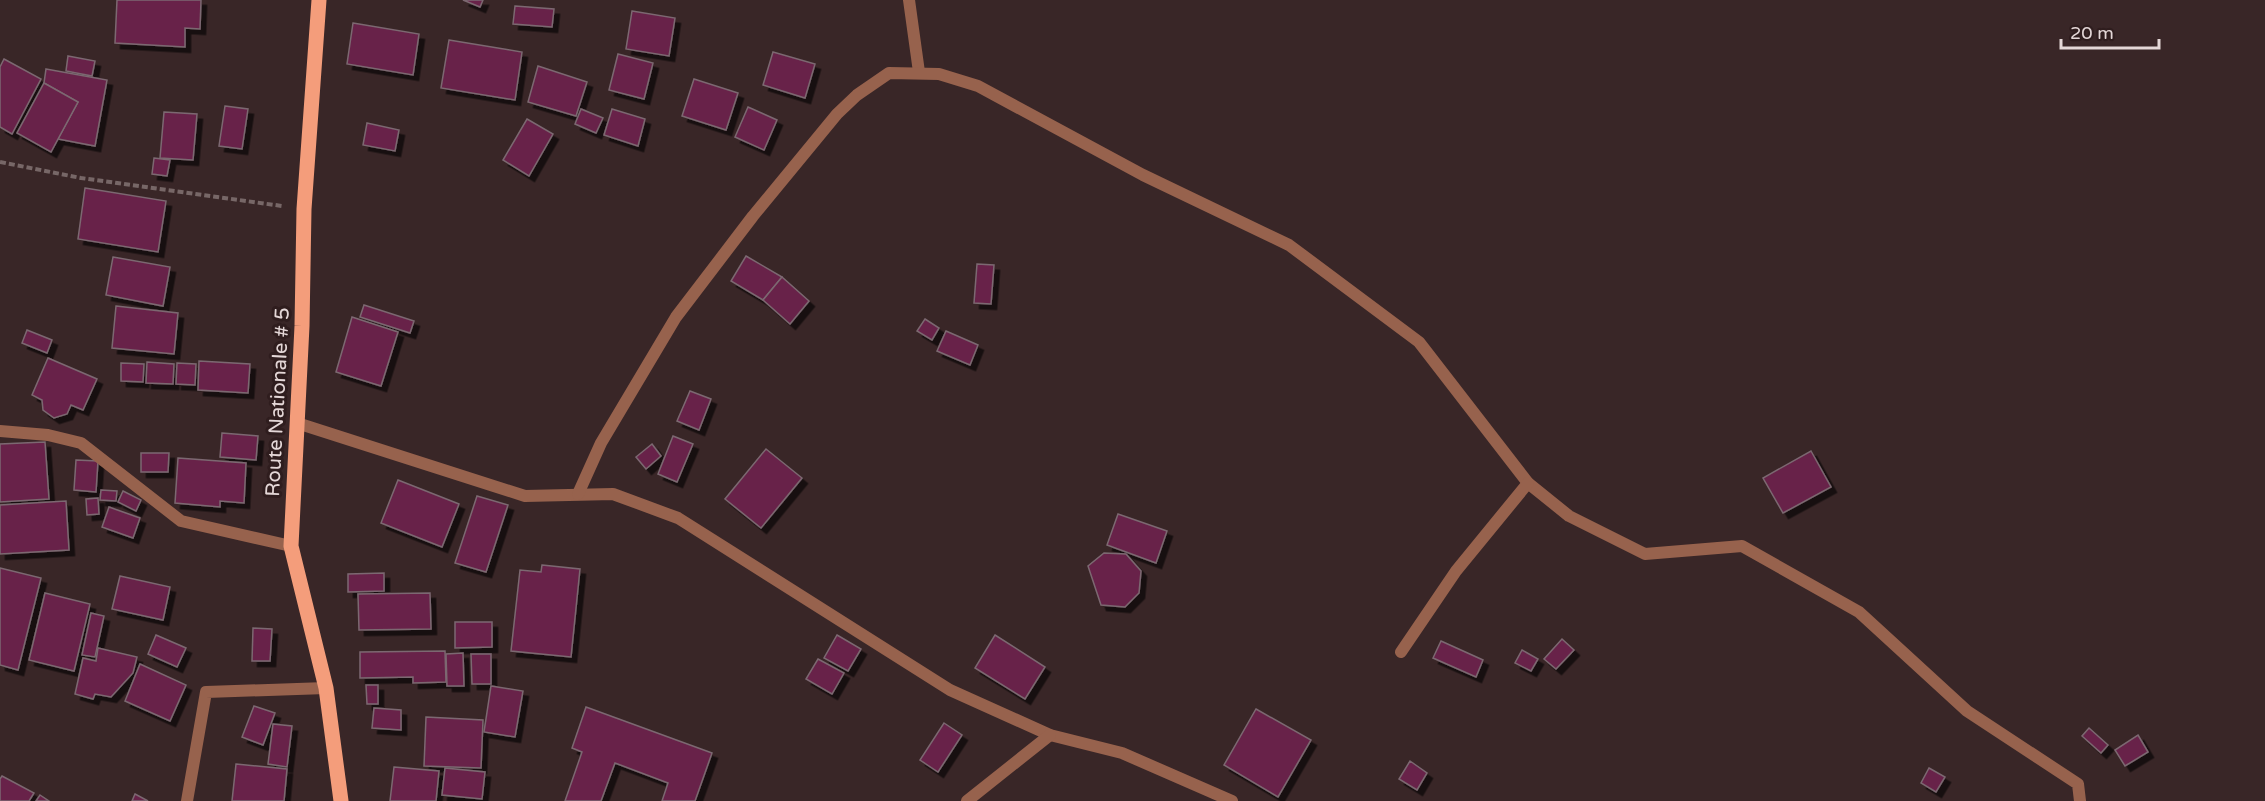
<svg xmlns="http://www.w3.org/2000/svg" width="2265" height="801" font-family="'Varela Round',sans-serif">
<defs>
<filter id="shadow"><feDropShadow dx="5.5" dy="5.5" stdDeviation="0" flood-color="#0009"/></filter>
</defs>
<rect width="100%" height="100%" fill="#392627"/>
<g fill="#682349" stroke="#7c6871" stroke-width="1.5" filter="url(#shadow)">
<polygon points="117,0 201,0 200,29 185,28 185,47 115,43"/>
<polygon points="463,0 483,0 480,7"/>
<polygon points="515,6 554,9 552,27 513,24"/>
<polygon points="632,11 675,18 669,56 626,49"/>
<polygon points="353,23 419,34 413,75 347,64"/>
<polygon points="449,40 522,52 515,100 441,88"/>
<polygon points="773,52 815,64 805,98 763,85"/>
<polygon points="618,54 653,63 644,99 609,90"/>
<polygon points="68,56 95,61 92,76 66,71"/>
<polygon points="4,59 41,79 12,134 0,127 0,67"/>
<polygon points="538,66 587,82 576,116 528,102"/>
<polygon points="46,69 107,80 95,146 58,139 78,102 44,83"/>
<polygon points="694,79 738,93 726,130 682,116"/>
<polygon points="44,83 78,102 51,152 17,133"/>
<polygon points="225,106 248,109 242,149 219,146"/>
<polygon points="748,107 777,120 764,150 735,137"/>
<polygon points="581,109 603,118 596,133 575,124"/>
<polygon points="612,109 645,119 638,146 604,135"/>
<polygon points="164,112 197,114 193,160 160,158"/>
<polygon points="527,119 553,134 529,176 503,160"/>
<polygon points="367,123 399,130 395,151 363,145"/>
<polygon points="154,158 170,160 167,176 152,174"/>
<polygon points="85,188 166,201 158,252 78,239"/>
<polygon points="746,256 782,277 763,300 731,281"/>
<polygon points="113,257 170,267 163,306 106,295"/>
<polygon points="977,264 994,265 991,304 974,303"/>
<polygon points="782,277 809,301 790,324 763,300"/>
<polygon points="364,305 414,321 410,333 360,317"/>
<polygon points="116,306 178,313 174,354 112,348"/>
<polygon points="352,317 398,332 381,386 336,372"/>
<polygon points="925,319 939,328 932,340 917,331"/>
<polygon points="27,330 52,340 47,353 22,343"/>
<polygon points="946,331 978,345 970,365 937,351"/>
<polygon points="48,358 97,379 83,410 71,405 67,414 54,418 43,410 42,400 32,395"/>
<polygon points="199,361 250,364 248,393 198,390"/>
<polygon points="147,362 174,364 173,384 146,383"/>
<polygon points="121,363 144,364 143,382 121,381"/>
<polygon points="177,363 196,364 195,385 176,384"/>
<polygon points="690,391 711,399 699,430 677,421"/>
<polygon points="222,433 258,436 256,460 220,457"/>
<polygon points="673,436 693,444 677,482 658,474"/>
<polygon points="45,442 49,499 0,502 0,444"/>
<polygon points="652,444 661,456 646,469 636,457"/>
<polygon points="766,449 802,478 761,528 725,499"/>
<polygon points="1811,451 1831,487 1783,513 1763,478"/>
<polygon points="141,453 169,453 168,472 141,472"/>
<polygon points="178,458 246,463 244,503 220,501 220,507 175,503"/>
<polygon points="76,460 98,461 96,492 74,490"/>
<polygon points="398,480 459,504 442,547 381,523"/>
<polygon points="101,490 117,491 116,501 100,500"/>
<polygon points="123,491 141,500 136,511 118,502"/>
<polygon points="477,496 508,505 486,572 455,563"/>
<polygon points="98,498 99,514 87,515 86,499"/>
<polygon points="66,501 69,550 0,554 0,505"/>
<polygon points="109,507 140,518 133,538 102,527"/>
<polygon points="1118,514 1167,531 1156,563 1107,545"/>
<polygon points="1104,553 1126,554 1141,571 1139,593 1125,607 1101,605 1088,566"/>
<polygon points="542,565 580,569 571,657 511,651 520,570 541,572"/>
<polygon points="0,568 41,578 18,670 0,665"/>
<polygon points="384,573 384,591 348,592 348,574"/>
<polygon points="120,576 170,587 163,620 112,609"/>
<polygon points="45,593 90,604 74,671 29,660"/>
<polygon points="430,593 431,629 359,630 358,594"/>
<polygon points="91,613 104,616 95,657 82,655"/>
<polygon points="455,622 492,622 492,647 455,648"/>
<polygon points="253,628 272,629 270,661 252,661"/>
<polygon points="156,635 186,648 177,667 148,654"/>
<polygon points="837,635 861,649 848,671 824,658"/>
<polygon points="995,635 1045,667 1025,699 975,668"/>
<polygon points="1562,639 1574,650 1556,669 1544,659"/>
<polygon points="1441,641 1483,660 1476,677 1433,658"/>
<polygon points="98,648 137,657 133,673 111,697 95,694 93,699 75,694 83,658 96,661"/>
<polygon points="1522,650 1538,659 1531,671 1515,663"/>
<polygon points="445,651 446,682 413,683 413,677 360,678 360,652"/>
<polygon points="463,653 464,686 447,686 446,654"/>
<polygon points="471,654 491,654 491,684 472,684"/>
<polygon points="818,659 844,673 832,694 806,679"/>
<polygon points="140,664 186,685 170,721 125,701"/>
<polygon points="366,685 378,685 378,704 367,704"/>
<polygon points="491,686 523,691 515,737 484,732"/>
<polygon points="254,706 275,713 263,745 242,737"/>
<polygon points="586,707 712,753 695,801 662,801 668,783 615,763 601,801 565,801 582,752 572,748"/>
<polygon points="374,708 401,710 401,730 372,728"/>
<polygon points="1256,709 1311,740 1278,797 1224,765"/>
<polygon points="426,717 483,720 481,768 424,766"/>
<polygon points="944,723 962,735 938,772 920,760"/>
<polygon points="273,724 292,726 287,767 268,764"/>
<polygon points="2089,728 2108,745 2101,753 2082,736"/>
<polygon points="2138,735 2148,752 2125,766 2115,750"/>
<polygon points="1410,761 1427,773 1417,790 1399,779"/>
<polygon points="236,764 287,769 284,801 232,801"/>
<polygon points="394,767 439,771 436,801 390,801"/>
<polygon points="445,768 485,772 482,799 442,795"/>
<polygon points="1929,768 1945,777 1936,792 1921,783"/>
<polygon points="2,776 34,793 29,801 0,801 0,779"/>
<polygon points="135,794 148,801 132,801"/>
<polygon points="40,795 49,801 36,801"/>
</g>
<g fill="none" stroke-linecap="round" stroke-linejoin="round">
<polyline stroke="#776767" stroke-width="4" stroke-dasharray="6 3" stroke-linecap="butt" points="0,162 81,178 282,206"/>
<g stroke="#97624d" stroke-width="12">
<polyline points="909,0 919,72"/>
<polyline points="297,423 525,496 613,494 678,518 950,690 1050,735 1122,753 1232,801"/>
<polyline points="0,431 48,435 81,443 181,521 291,546"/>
<polyline points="578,494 601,443 676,317 753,216 837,114 857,95 889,73 939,74 978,86 1143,175 1289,245 1419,342 1528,483 1569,516 1645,554 1742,546 1859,612 1967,711 2078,784 2080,801"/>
<polyline points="1401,652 1456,571 1528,483"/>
<polyline points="187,801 206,692 326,688"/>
<polyline points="967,801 1050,735"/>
</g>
<polyline stroke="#f49d7b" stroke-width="15" points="319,0 304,209 302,326 291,546 326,688 341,801"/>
</g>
<g text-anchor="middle" stroke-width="6" stroke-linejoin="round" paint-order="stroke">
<g font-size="20" fill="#e4d7d7" stroke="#2f1d1e">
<text transform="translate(277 402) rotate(-87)" y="7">Route Nationale # 5</text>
</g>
</g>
<path d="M2061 39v9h98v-9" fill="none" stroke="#e4d7d7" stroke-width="3"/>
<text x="2070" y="39" font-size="18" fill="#e4d7d7" stroke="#2f1d1e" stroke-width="4.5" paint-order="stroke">20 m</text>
</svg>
